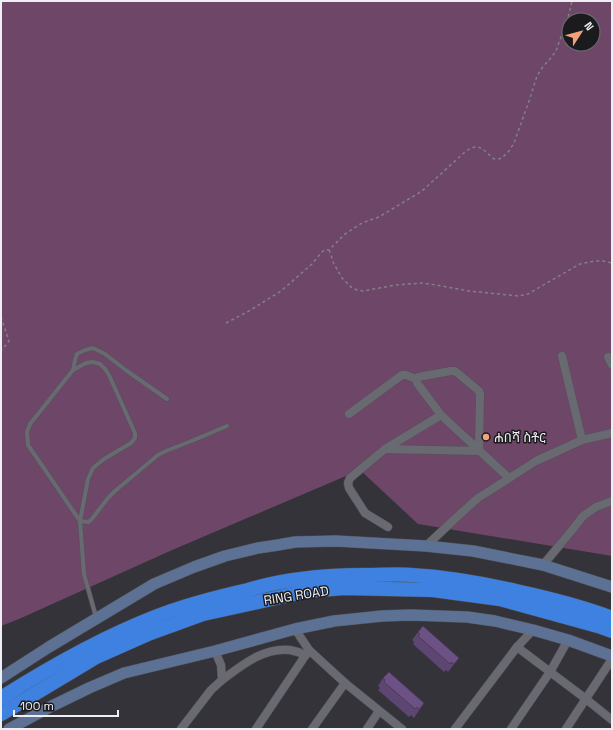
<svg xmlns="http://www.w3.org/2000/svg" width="613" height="730" font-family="'Space Grotesk','Noto Sans Ethiopic',sans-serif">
<rect width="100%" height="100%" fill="#333339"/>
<path fill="#6e4668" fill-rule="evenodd" d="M1 1H612V556L418 524 360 470 170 551 19 619 1 626ZM569 20H593V44H569Z"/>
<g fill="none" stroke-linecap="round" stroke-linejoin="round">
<g stroke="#515257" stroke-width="5">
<g id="lane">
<polyline points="73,370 75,360 77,354 85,350 93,348 105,354 127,371 167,399"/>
<polyline points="96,617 84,574 80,521 88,479 93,468 104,459 131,443 135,438 135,433 109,375 105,369 100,364 93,362 86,363 73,370 30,424 27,432 28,445 80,521 88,522 91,520 108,498 115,491 158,455 166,451 194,440 227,426"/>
</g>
</g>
<g stroke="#515257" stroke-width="9">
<g id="street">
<polyline points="562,356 582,440"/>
<polyline points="608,357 612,365"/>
<polyline points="349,414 402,375 406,375 416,379"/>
<polyline points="385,449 479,451 480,394 479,391 455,371 451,371 418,377 416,379 417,383 441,415 509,478"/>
<polyline points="388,527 365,513 349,488 348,483 350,478 385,449 441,415"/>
<polyline points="426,546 458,516 478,498 522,470 536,461 582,440 612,433"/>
<polyline points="543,565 573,529 583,516 596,507 612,501"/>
<polyline points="295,629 309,650 345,683 402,729"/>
<polyline points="517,647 586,699 612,720"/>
<path d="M222 680C242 665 264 647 290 650 295 651 301 653 306 655"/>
<polyline points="181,729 211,690 222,680 221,665 215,651"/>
<polyline points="256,729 309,650"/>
<polyline points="312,729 345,683"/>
<polyline points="367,729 379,711"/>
<polyline points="455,729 517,647 533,630"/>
<polyline points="511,729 550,672 568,640"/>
<polyline points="566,729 612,659"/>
</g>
</g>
<g stroke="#515257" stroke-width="12">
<g id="secondary">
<polyline points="1,678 49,647 154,584 194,567 225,556 258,548 278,545 295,542 336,541 426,546 473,551 543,565 612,587"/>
<polyline points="9,729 52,706 89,688 124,673 215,651 295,629 334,621 382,616 411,615 467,617 495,621 533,630 568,640 612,656"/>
</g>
</g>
<g stroke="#515257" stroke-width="15">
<g id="highway">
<path d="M1 698C50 667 101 638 155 617 185 605 217 597 248 590 265 585 283 581 301 579 322 576 344 575 366 575 381 575 396 574 411 575 446 577 481 583 516 591 548 598 581 606 612 618"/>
<polyline points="1,714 96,657 148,634 203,614 307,591 344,588 433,590 500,599 598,626 612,631"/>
</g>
</g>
<g stroke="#808186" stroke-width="1.5" stroke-dasharray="3 3" stroke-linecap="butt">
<polyline points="329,250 331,255 333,262 342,278 352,288 357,290 363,291 396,285 422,283 436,285 469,291 519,296 528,294 580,264 595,261 603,261 612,263"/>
<polyline points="1,317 9,341 1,351"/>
<path d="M226 323 249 311 281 291 312 264 321 253 324 250H329L345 234 362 223 379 217 422 191 466 151C480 142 483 150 494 159H499L503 157 509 151 514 143 529 101 537 76 542 68 550 59 556 51 569 14 572 1"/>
</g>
<use href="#lane" stroke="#696a71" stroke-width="4"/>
<use href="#street" stroke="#696a71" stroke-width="8"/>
<use href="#secondary" stroke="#5c7193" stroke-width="11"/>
<use href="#highway" stroke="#3f81e1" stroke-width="14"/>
</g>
<g fill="#5d4772">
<polygon points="418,632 459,658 448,672 446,670 444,672 413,644 414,642 412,640"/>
<polygon points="383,678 424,703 414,718 411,715 409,717 378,690 380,688 378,686"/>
</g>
<polygon fill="#4c395c" points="424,703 419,711 414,718 419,710"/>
<g fill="#6c5284" stroke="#4c395c">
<polygon points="423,626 459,658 454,664 451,662 450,664 418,636 420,634 418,632"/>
<polygon points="389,672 424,703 419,710 417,707 415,709 384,682 385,680 383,678"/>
</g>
<circle fill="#f1a17b" stroke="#1b1b1e" stroke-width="1.5" cx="486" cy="437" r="4"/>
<g text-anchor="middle" stroke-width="3" stroke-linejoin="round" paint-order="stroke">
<g font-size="13" fill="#eeeff3" stroke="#1b1b1e" text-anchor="start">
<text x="494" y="442">ሐበሻ ስቶር</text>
</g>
<g font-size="13" fill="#eeeff3" stroke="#1b1b1e">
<text transform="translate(296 595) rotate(-9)" y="5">RING ROAD</text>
</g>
</g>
<rect width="613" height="730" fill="none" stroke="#eeeff3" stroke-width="4"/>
<g transform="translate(581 32) rotate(54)"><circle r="19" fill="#1b1b1e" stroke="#6f7073"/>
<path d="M0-3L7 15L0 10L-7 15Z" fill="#f1a17b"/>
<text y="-6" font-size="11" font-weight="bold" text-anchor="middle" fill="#eeeff3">N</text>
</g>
<path d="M14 710v6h104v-6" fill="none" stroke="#eeeff3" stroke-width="2"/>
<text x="20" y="710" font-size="12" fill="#eeeff3" stroke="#1b1b1e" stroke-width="3" paint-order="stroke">100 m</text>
</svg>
